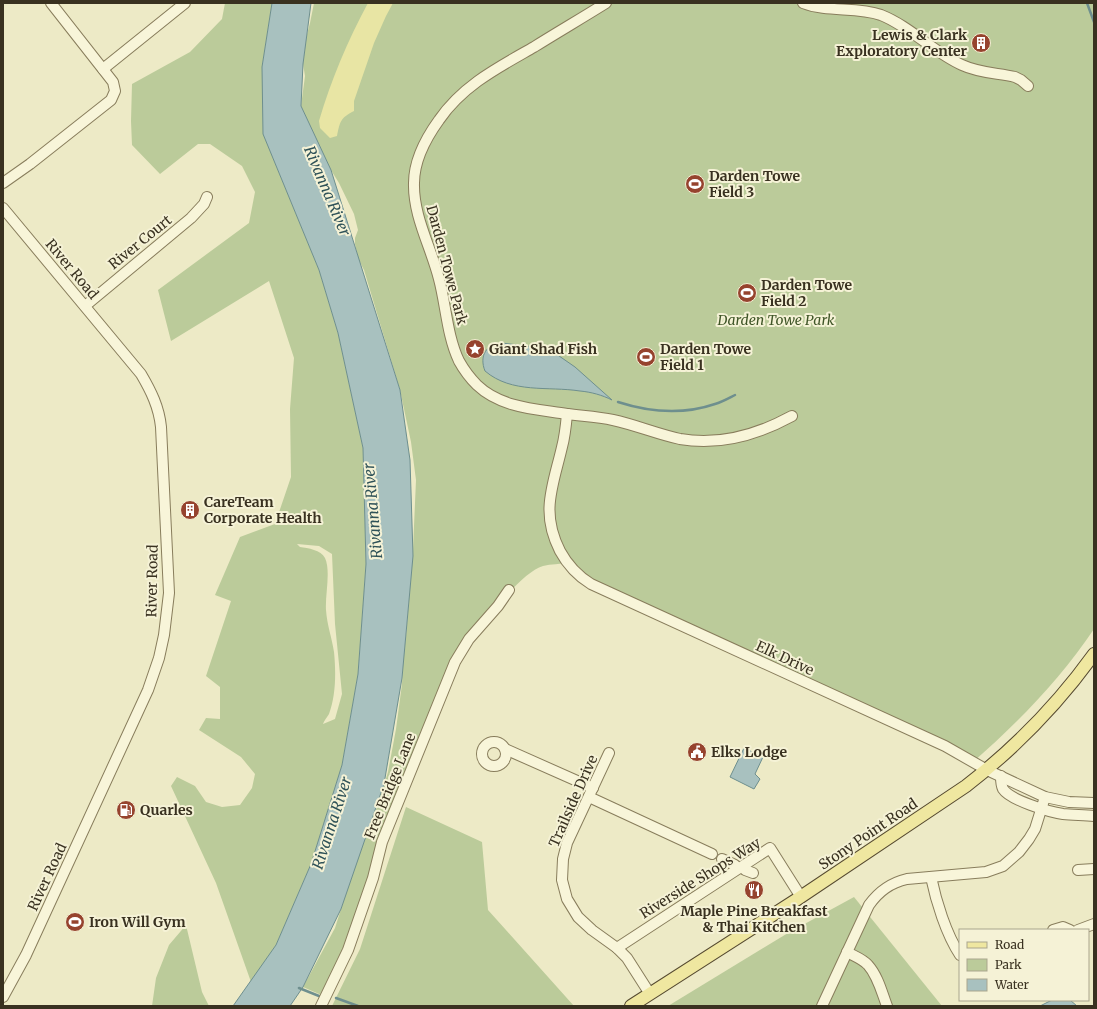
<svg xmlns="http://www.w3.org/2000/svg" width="1097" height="1009" font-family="Merriweather,serif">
<rect width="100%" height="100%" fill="#edeac6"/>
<g fill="#bbcb9a" fill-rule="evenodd">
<path d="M225 3H272L262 67 273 158 319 270 338 333 363 448 366 564 358 674 342 765 311 864 276 945 251 982 216 883 171 786 177 777 195 786 206 802 222 807 240 805 252 788 255 774 241 757 199 730 206 718 220 719V687L206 676 231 601 215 595 240 537 275 524 291 477 290 409 294 358 269 281 171 341 158 290 249 223 255 192 242 166 210 144H198L160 174 132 145 131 121 132 84 190 52 222 19ZM297 544 319 546 332 554 335 624 342 694 335 719 323 724C324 721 327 717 329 714 336 695 336 672 334 652 332 638 327 625 326 610 325 595 331 571 325 558 321 550 308 548 300 547Z"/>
<path d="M314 3H1094V629C1061 678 1018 723 973 762L596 588 568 563C560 564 551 564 543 566 515 575 473 638 457 663L326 997 303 987 335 928 361 846 371 823 381 795 388 772 396 729 402 684 403 658 406 636 413 549 416 480 411 442 400 390 364 270 358 258 355 244V238L358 230 354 214 339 183 329 167 301 106 305 76 303 64 306 38 310 23Z"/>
<polygon points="406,807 482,842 488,910 574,1006 332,1006 360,949"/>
<polygon points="854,897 942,1006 668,1006 788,933"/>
<polygon points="186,925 202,992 209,1006 152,1006 156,978 169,945"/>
</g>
<path fill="#e8e5a4" d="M368 3H393L386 16 374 43 354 101V111C340 118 340 122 337 136L330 138 320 128 319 121C331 80 348 40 368 3Z"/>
<g fill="#a8c1bf" stroke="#6e8f8e">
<polygon points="272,3 311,3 303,64 301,106 331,170 400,390 410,460 413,556 402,678 384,784 341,909 303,987 290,1006 233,1006 276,945 311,864 342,765 358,674 366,564 363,448 338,333 319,270 263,134 262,67"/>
<path d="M502 343 549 349 575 367 612 400C602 395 591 392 580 391 548 386 512 394 485 371 479 356 486 344 502 343Z"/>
<polygon points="744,748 763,757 755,774 760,779 754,789 730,777"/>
<polygon points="1052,1000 1070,1000 1077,1006 1040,1006"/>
</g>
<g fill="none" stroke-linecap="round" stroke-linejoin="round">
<g stroke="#6e8f8e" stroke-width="2.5">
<polyline points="1087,3 1094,22"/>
<path d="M618 402C649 412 683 415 715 404 722 402 729 398 735 395"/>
<polyline points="299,988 319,996"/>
<polyline points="336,998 358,1006"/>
</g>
<g stroke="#887d5c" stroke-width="12">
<g id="minor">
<path d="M606 3C582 18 558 32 534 47 499 67 463 85 439 120 426 138 414 160 414 183 413 216 431 247 439 279 446 305 447 336 459 361 464 370 470 378 477 385 501 408 536 409 567 414 566 425 565 436 562 447 553 486 540 512 560 551 567 564 578 576 591 584L945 746 987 770 1045 797 1069 802 1094 803"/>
<path d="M803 3C828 13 856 6 881 15 911 27 933 52 962 65 979 73 997 73 1015 77L1021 80 1028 86"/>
<polyline points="103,69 185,3"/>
<polyline points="3,183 30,164 111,100 115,91 113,82 51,3"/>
<path d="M3 208 141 374C151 391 159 407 161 427L169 593 164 635 159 658 148 690 26 955 3 997"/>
<polyline points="85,306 191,218 204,204 207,197"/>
<path d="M567 414C582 416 598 417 613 420 636 425 657 434 680 439 720 446 757 435 792 416"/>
<circle cx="494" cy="754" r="12"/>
<polyline points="505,749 593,788"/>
<polyline points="609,753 567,843 563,859 562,880 567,899 578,917 592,930 617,948 627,958 650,994"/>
<path d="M1001 776C1001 781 1001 785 1003 789 1010 800 1049 812 1063 814 1073 815 1084 815 1094 816"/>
<polyline points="589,797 712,854"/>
<polyline points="722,859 735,865"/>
<polyline points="745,870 753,873"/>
<polyline points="1078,870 1094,869"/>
<path d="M931 877C936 901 946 934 960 955"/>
<polyline points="1053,930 1063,927 1070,930"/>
<polyline points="1078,930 1094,924"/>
<polyline points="617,948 770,848 801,897"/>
<path d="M847 952C854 956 863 959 868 965 878 976 882 993 887 1006"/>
<polyline points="321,1006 348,950 373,878 382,842 455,662 469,639 498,606 509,590"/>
<path d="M822 1006 869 905C879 891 890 883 907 879L986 872 1003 866 1019 852 1029 839 1035 829 1045 797"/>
</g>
</g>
<g stroke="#564a30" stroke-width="14">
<path id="major" d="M631 1006 796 900 966 786C1015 748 1058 704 1094 654"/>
</g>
<use href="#minor" stroke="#f8f5d9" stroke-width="10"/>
<use href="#major" stroke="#efe7a0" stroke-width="12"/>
</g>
<defs>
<g id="building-disc" transform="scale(1)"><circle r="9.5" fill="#96432e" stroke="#f5f2d6"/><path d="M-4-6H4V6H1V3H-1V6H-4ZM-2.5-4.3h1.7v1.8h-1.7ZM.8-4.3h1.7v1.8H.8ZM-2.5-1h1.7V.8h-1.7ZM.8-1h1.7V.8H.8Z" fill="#fff"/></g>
<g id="stadium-disc" transform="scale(1)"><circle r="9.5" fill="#96432e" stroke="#f5f2d6"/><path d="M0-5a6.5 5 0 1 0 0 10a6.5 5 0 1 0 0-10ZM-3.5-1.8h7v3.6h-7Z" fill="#fff"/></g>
<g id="sight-disc" transform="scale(1)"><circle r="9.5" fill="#96432e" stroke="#f5f2d6"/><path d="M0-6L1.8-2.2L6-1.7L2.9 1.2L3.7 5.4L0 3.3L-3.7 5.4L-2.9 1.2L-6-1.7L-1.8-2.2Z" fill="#fff"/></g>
<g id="civic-disc" transform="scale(1)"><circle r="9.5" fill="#96432e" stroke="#f5f2d6"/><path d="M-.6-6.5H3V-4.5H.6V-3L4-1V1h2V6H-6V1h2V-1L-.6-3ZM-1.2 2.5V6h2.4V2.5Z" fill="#fff"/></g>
<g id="fuel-disc" transform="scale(1)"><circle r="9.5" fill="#96432e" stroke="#f5f2d6"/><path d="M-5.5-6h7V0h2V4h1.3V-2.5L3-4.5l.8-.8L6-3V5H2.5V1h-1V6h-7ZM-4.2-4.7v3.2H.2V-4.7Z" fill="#fff"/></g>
<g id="restaurant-disc" transform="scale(1)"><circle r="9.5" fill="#96432e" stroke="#f5f2d6"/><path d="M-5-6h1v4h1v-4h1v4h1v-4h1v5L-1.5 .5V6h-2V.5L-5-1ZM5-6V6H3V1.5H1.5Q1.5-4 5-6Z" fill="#fff"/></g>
</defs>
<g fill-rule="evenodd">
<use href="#building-disc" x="981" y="43"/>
<use href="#stadium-disc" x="695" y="184"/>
<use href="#stadium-disc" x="747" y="293"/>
<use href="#sight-disc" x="475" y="349"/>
<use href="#stadium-disc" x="646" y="357"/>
<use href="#building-disc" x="190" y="510"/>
<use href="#civic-disc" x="697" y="752"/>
<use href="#fuel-disc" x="126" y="810"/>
<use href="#restaurant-disc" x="754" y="890"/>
<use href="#stadium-disc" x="75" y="922"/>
</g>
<g text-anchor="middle" stroke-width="4" stroke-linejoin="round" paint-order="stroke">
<g font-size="14" font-weight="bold" fill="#393120" stroke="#f5f2d6" text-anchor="start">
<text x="967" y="40" text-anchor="end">Lewis &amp; Clark<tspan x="967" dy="16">Exploratory Center</tspan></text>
<text x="709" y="181">Darden Towe<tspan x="709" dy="16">Field 3</tspan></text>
<text x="761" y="290">Darden Towe<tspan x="761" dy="16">Field 2</tspan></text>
<text x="489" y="354">Giant Shad Fish</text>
<text x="660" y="354">Darden Towe<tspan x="660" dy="16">Field 1</tspan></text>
<text x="204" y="507">CareTeam<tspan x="204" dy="16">Corporate Health</tspan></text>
<text x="711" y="757">Elks Lodge</text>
<text x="140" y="815">Quarles</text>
<text x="754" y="916" text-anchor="middle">Maple Pine Breakfast<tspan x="754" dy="16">&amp; Thai Kitchen</tspan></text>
<text x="89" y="927">Iron Will Gym</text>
</g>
<g font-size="14" fill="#393120" stroke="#f5f2d6">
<text transform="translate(140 242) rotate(-39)" y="5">River Court</text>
<text transform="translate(447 265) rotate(75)" y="5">Darden Towe Park</text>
<text transform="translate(72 269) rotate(50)" y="5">River Road</text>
<text transform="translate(152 581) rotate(-89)" y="5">River Road</text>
<text transform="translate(785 658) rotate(25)" y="5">Elk Drive</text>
<text transform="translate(390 786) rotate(-68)" y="5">Free Bridge Lane</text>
<text transform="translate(573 801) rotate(-66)" y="5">Trailside Drive</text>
<text transform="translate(868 834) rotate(-34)" y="5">Stony Point Road</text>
<text transform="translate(47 877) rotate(-65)" y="5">River Road</text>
<text transform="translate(700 878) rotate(-32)" y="5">Riverside Shops Way</text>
</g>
<g font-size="14" font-style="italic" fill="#3f5527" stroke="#f5f2d6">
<text x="776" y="325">Darden Towe Park</text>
</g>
<g font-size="15" font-style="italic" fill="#2f5258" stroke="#f5f2d6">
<text transform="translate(327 191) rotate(67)" y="5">Rivanna River</text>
<text transform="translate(373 511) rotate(-95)" y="5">Rivanna River</text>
<text transform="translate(332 823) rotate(-72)" y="5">Rivanna River</text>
</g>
</g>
<rect width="1097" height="1009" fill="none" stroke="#393120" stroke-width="8"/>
<rect x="959" y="929" width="130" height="72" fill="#f5f2d6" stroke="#aaa58d"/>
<rect x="967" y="942" width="20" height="6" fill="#efe7a0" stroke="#aaa58d"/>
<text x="995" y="949" font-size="12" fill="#393120">Road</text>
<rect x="967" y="959" width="20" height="12" fill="#bbcb9a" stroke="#aaa58d"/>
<text x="995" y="969" font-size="12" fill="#393120">Park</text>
<rect x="967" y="979" width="20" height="12" fill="#a8c1bf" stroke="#aaa58d"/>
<text x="995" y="989" font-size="12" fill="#393120">Water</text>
</svg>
